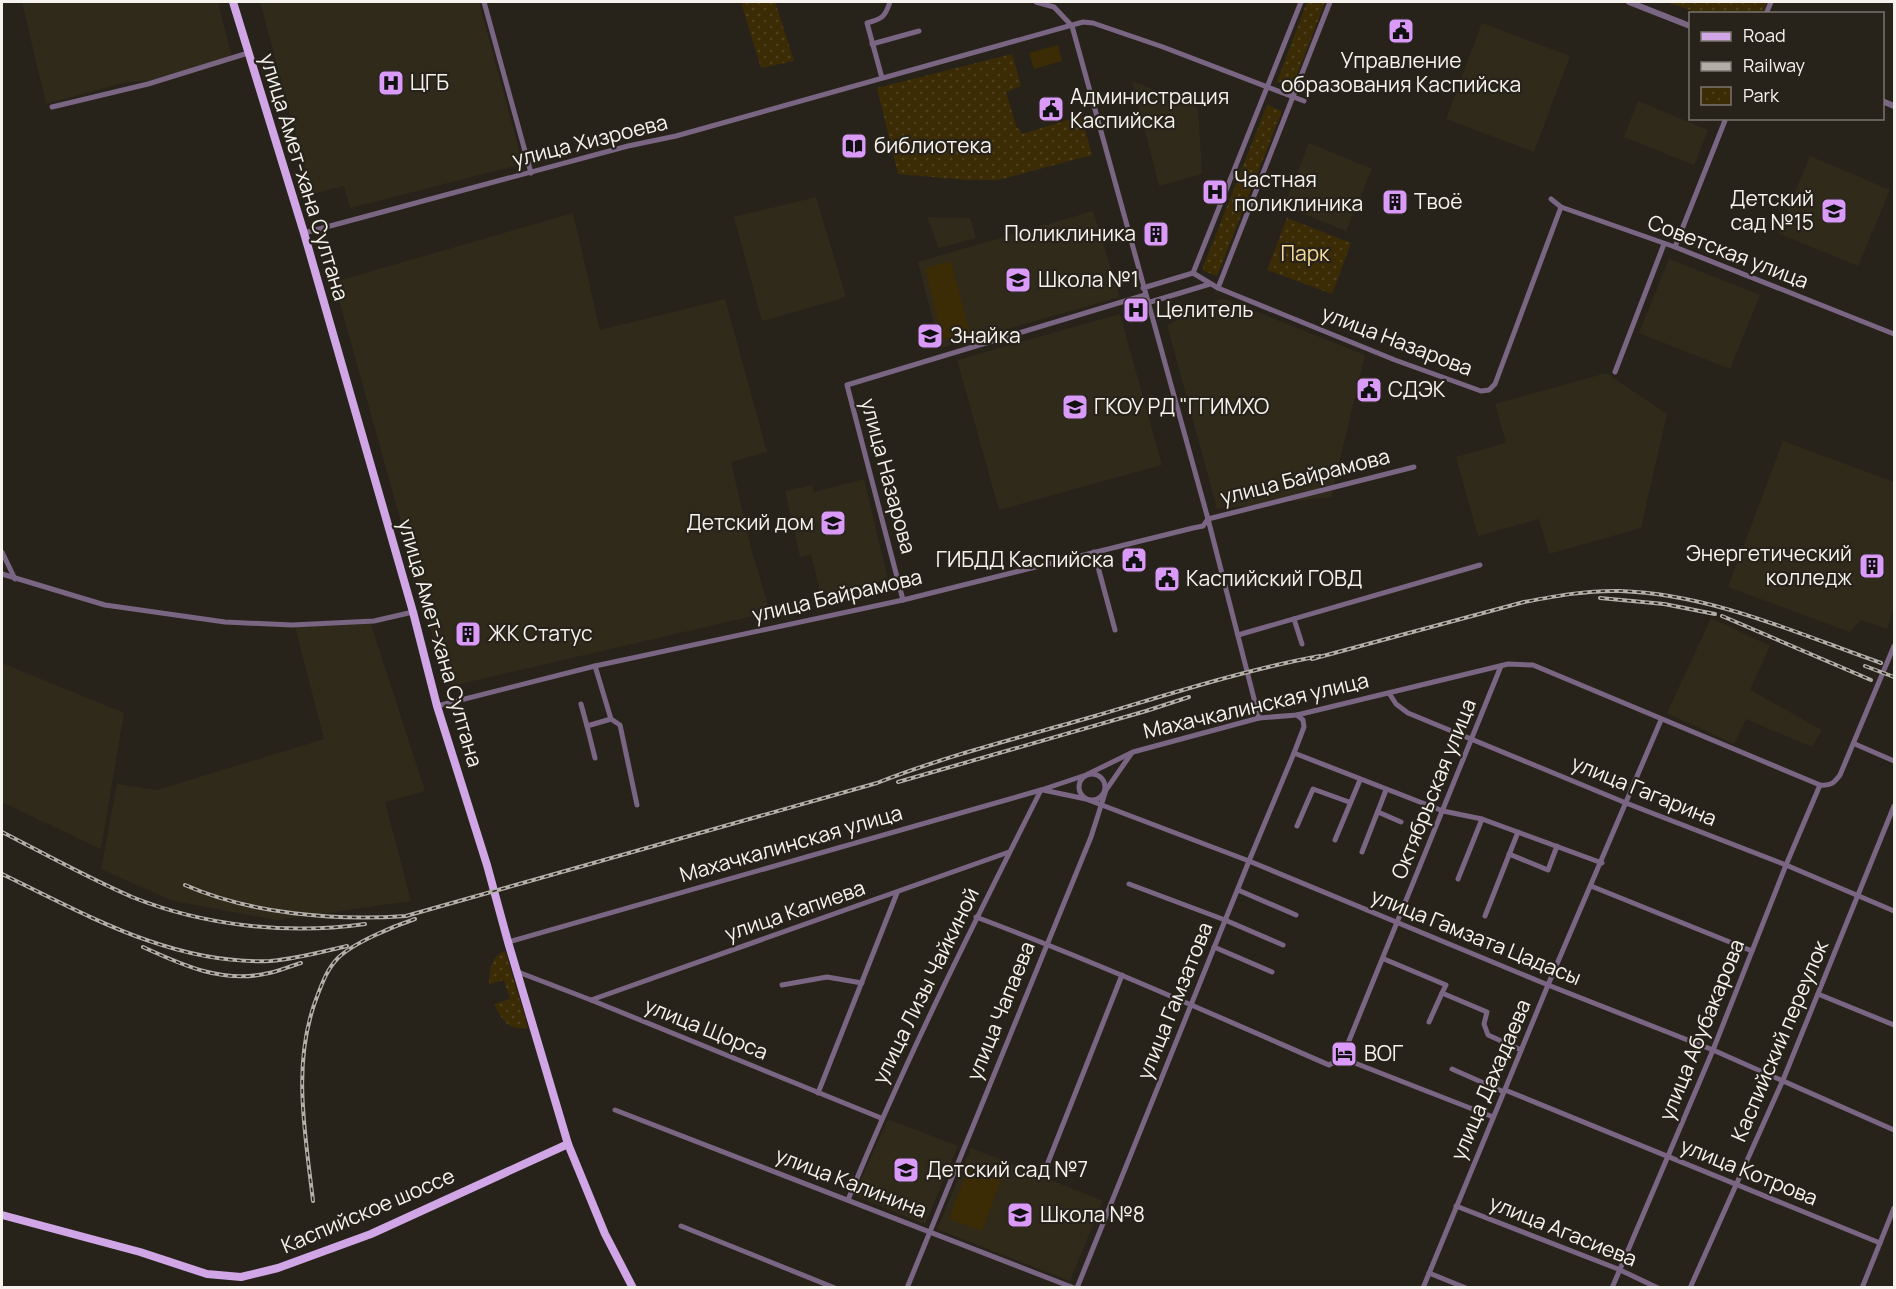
<svg xmlns="http://www.w3.org/2000/svg" width="1896" height="1289" font-family="Manrope,sans-serif">
<defs>
<pattern id="park-dots" width="8" height="8" patternUnits="userSpaceOnUse" patternTransform="scale(1.5)"><rect width="8" height="8" fill="#3b2c06"/><path d="M2 2h.1M6 6h.1" fill="none" stroke="#4e411e" stroke-width="1.8" stroke-linecap="round"/></pattern>
</defs>
<rect width="100%" height="100%" fill="#27231b"/>
<g fill="#302a1b">
<polygon points="22,2 218,2 232,57 146,81 127,82 46,104"/>
<polygon points="260,2 479,2 523,164 350,208 344,186 312,194"/>
<polygon points="1482,23 1570,56 1534,152 1446,119"/>
<polygon points="1132,81 1198,108 1202,174 1159,186"/>
<polygon points="1638,101 1708,130 1694,165 1624,137"/>
<polygon points="1309,143 1372,169 1346,231 1284,206"/>
<polygon points="1810,156 1890,190 1858,266 1778,233"/>
<polygon points="816,197 846,297 762,321 734,217"/>
<polygon points="1093,211 1120,297 940,348 918,262"/>
<polygon points="573,213 600,330 725,299 767,452 731,462 751,548 770,612 447,687 334,282"/>
<polygon points="927,217 970,218 976,238 939,248"/>
<polygon points="1669,259 1760,295 1730,369 1639,333"/>
<polygon points="1222,298 1365,355 1331,497 1217,509 1167,325"/>
<polygon points="1120,314 1162,465 999,510 957,360"/>
<polygon points="1606,373 1667,414 1641,528 1549,554 1539,519 1478,536 1456,457 1506,443 1495,404"/>
<polygon points="1783,441 1894,482 1894,608 1887,629 1861,620 1850,632 1728,587"/>
<polygon points="864,479 888,579 821,595 811,555 800,557 785,491 812,485 814,492"/>
<polygon points="1711,618 1770,646 1750,690 1822,730 1812,747 1746,719 1734,744 1667,713"/>
<polygon points="370,621 425,791 385,802 411,901 277,920 173,901 101,869 117,784 157,790 324,739 294,623"/>
<polygon points="2,663 124,713 101,849 2,802"/>
<polygon points="888,1119 958,1146 925,1224 854,1195"/>
<polygon points="971,1148 1103,1201 1070,1281 937,1229"/>
</g>
<g fill="#3b2c06">
<polygon points="1058,45 1062,61 1034,69 1029,53"/>
<polygon points="951,261 970,333 943,340 925,268"/>
<polygon points="970,1163 1003,1175 982,1231 949,1219"/>
</g>
<g fill="url(#park-dots)">
<polygon points="741,2 775,2 794,61 761,68"/>
<polygon points="1307,2 1325,2 1292,88 1277,82"/>
<polygon points="1667,2 1767,2 1762,14 1698,13"/>
<polygon points="1012,54 1021,86 1006,92 1017,129 1019,128 1022,134 1081,116 1092,155 998,180 967,180 898,174 877,88"/>
<polygon points="1267,105 1282,111 1217,276 1202,270"/>
<polygon points="1287,218 1351,243 1332,294 1267,270"/>
<path d="M505 951 528 1028C507 1030 503 1021 494 1004L510 999 504 980 489 984C490 969 490 958 505 951Z"/>
</g>
<g fill="none" stroke-linecap="round" stroke-linejoin="round">
<g stroke="#7a6583" stroke-width="5">
<polyline points="484,2 531,173"/>
<polyline points="1036,2 1054,7 1072,26 1208,519 1259,718"/>
<polyline points="1766,14 1771,2"/>
<polyline points="872,44 919,31"/>
<path d="M882 78 867 23C882 19 885 17 890 2"/>
<polyline points="52,107 148,84 248,53"/>
<polyline points="1551,199 1561,207 1675,247 1894,334"/>
<polyline points="304,233 628,146 676,136 1083,22 1093,23 1163,47 1304,101"/>
<polyline points="1675,247 1726,118"/>
<polyline points="1193,273 1301,2"/>
<polyline points="1143,288 1193,273 1218,288 1395,360 1481,391 1489,390 1495,384 1561,207"/>
<polyline points="1218,288 1330,2"/>
<polyline points="1147,303 1210,284"/>
<polyline points="1615,372 1664,244"/>
<polyline points="2,552 15,579"/>
<polyline points="1094,552 1115,630"/>
<polyline points="2,574 105,605 225,622 292,625 374,621 413,612"/>
<polyline points="903,600 847,385 1145,295"/>
<polyline points="1294,619 1302,644"/>
<polyline points="1238,635 1480,565"/>
<polyline points="1389,693 1396,704 1408,713 1626,803 1786,865 1894,911"/>
<polyline points="581,704 587,726 611,719 595,666"/>
<polyline points="437,706 595,666 903,600 1193,528 1203,526 1208,519 1414,467"/>
<polyline points="611,719 620,725 637,805"/>
<polyline points="587,726 595,758"/>
<polyline points="1855,744 1894,761"/>
<polyline points="1294,753 1443,811 1482,819 1602,863"/>
<circle cx="1092" cy="787" r="13"/>
<polyline points="1043,790 1086,799 1249,861 1548,985 1713,1050 1894,1130"/>
<polyline points="1378,812 1401,822"/>
<polyline points="1297,826 1313,789 1349,802"/>
<polyline points="1335,840 1360,780"/>
<polyline points="1362,852 1386,790"/>
<polyline points="1509,854 1548,870 1557,846"/>
<polyline points="1458,879 1482,819"/>
<polyline points="1129,884 1225,920 1283,945"/>
<polyline points="1591,886 1752,951"/>
<polyline points="1238,890 1296,915"/>
<polyline points="1485,916 1518,832"/>
<path d="M976 917C1096 962 1212 1014 1329 1065L1342 1058 1493 1117"/>
<path d="M508 942 1041 790 1086 775 1133 752 1259 718 1297 715 1508 664 1533 665 1820 785C1831 786 1834 783 1840 775L1894 646"/>
<polyline points="1214,947 1272,972"/>
<polyline points="1384,959 1446,985 1442,993 1487,1012 1484,1024 1488,1035 1521,1050"/>
<polyline points="518,972 591,1000 881,1118"/>
<polyline points="782,985 827,977 862,983"/>
<polyline points="1818,994 1894,1025"/>
<polyline points="591,1000 1009,852"/>
<polyline points="1429,1022 1442,993"/>
<polyline points="1342,1058 1501,666"/>
<polyline points="1452,1069 1504,1092"/>
<polyline points="1505,1090 1880,1243"/>
<polyline points="818,1093 897,893"/>
<polyline points="615,1110 1074,1288"/>
<polyline points="1045,1170 1122,975"/>
<path d="M848 1200C905 1060 973 925 1041 790"/>
<polyline points="1456,1206 1618,1269 1658,1288"/>
<polyline points="681,1226 835,1288"/>
<polyline points="1429,1273 1466,1288"/>
<polyline points="907,1288 1091,837 1106,790 1131,754"/>
<polyline points="1077,1288 1249,861 1294,753 1304,727 1303,720 1297,715"/>
<polyline points="1423,1288 1548,985 1661,720"/>
<polyline points="1612,1288 1713,1050 1786,865 1820,785"/>
<polyline points="1690,1288 1783,1080 1894,806"/>
<polyline points="1862,1288 1894,1208"/>
</g>
<g stroke="#7a6583" stroke-width="6">
<polyline points="1629,2 1690,26"/>
<polyline points="1882,101 1894,106"/>
</g>
<g stroke="#d1a6e6" stroke-width="8">
<polyline points="233,2 304,233 413,612 437,706 487,865 508,942 568,1144 605,1234 633,1288"/>
<polyline points="2,1215 140,1252 207,1274 241,1277 278,1268 371,1234 568,1144"/>
</g>
<g stroke="#b2afa9" stroke-width="4">
<g id="rail">
<polyline points="1600,598 1664,604 1715,614"/>
<polyline points="1722,616 1871,680"/>
<path d="M1312 659 1524 602C1556 596 1588 590 1620 591 1711 594 1796 633 1881 663"/>
<polyline points="1865,666 1894,677"/>
<polyline points="898,782 1146,711 1189,697"/>
<path d="M2 832C45 854 88 878 132 897 204 926 289 935 365 924"/>
<path d="M2 874C87 915 172 965 270 961 296 959 321 952 347 946"/>
<path d="M185 885C251 914 335 921 406 916L877 783C948 755 1022 737 1095 716 1170 694 1244 670 1320 656"/>
<path d="M143 947C184 966 224 984 269 973 280 971 290 966 301 963"/>
<path d="M313 1201C305 1131 291 1061 318 994 323 981 328 968 338 958 353 943 394 926 415 919"/>
</g>
</g>
<use href="#rail" stroke="#27231b" stroke-width="1.5" stroke-dasharray="4.5" stroke-linecap="butt"/>
</g>
<defs>
<g id="civic-square" transform="scale(1.35)"><rect x="-9" y="-9" width="18" height="18" rx="4" fill="#da9af7" stroke="#27231b"/><path d="M-.6-6.5H3V-4.5H.6V-3L4-1V1h2V6H-6V1h2V-1L-.6-3ZM-1.2 2.5V6h2.4V2.5Z" fill="#111"/></g>
<g id="hospital-square" transform="scale(1.35)"><rect x="-9" y="-9" width="18" height="18" rx="4" fill="#da9af7" stroke="#27231b"/><path d="M-5-5h3v3.5h4V-5h3V5h-3V1.5h-4V5h-3Z" fill="#111"/></g>
<g id="library-square" transform="scale(1.35)"><rect x="-9" y="-9" width="18" height="18" rx="4" fill="#da9af7" stroke="#27231b"/><path d="M-6-4Q-3-5.5-.7-3.5V5Q-3 3-6 4ZM6-4Q3-5.5 .7-3.5V5Q3 3 6 4Z" fill="#111"/></g>
<g id="building-square" transform="scale(1.35)"><rect x="-9" y="-9" width="18" height="18" rx="4" fill="#da9af7" stroke="#27231b"/><path d="M-4-6H4V6H1V3H-1V6H-4ZM-2.5-4.3h1.7v1.8h-1.7ZM.8-4.3h1.7v1.8H.8ZM-2.5-1h1.7V.8h-1.7ZM.8-1h1.7V.8H.8Z" fill="#111"/></g>
<g id="school-square" transform="scale(1.35)"><rect x="-9" y="-9" width="18" height="18" rx="4" fill="#da9af7" stroke="#27231b"/><path d="M0-5L7-2L0 1L-7-2ZM-4 1L0 2.5L4 1V4Q0 6-4 4Z" fill="#111"/></g>
<g id="hotel-square" transform="scale(1.35)"><rect x="-9" y="-9" width="18" height="18" rx="4" fill="#da9af7" stroke="#27231b"/><path d="M-6-4.5h1.5V1H6V5H4.5V3h-9V5H-6ZM-4 0a1.8 1.8 0 1 1 3.6 0ZM.5 0V-2.5h3Q6-2.5 6 0Z" fill="#111"/></g>
</defs>
<g fill-rule="evenodd">
<use href="#civic-square" x="1401" y="31"/>
<use href="#hospital-square" x="391" y="83"/>
<use href="#civic-square" x="1051" y="109"/>
<use href="#library-square" x="854" y="146"/>
<use href="#hospital-square" x="1215" y="192"/>
<use href="#building-square" x="1395" y="202"/>
<use href="#school-square" x="1834" y="211"/>
<use href="#building-square" x="1156" y="234"/>
<use href="#school-square" x="1018" y="280"/>
<use href="#hospital-square" x="1136" y="310"/>
<use href="#school-square" x="930" y="336"/>
<use href="#civic-square" x="1369" y="390"/>
<use href="#school-square" x="1075" y="407"/>
<use href="#school-square" x="833" y="523"/>
<use href="#civic-square" x="1134" y="560"/>
<use href="#building-square" x="1872" y="566"/>
<use href="#civic-square" x="1167" y="579"/>
<use href="#building-square" x="468" y="634"/>
<use href="#hotel-square" x="1344" y="1054"/>
<use href="#school-square" x="906" y="1170"/>
<use href="#school-square" x="1020" y="1215"/>
</g>
<g text-anchor="middle" stroke-width="4.5" stroke-linejoin="round" paint-order="stroke">
<g font-size="21" fill="#f6f3ee" stroke="#27231b" text-anchor="start">
<text x="1401" y="68" text-anchor="middle">Управление<tspan x="1401" dy="24">образования Каспийска</tspan></text>
<text x="410" y="90">ЦГБ</text>
<text x="1070" y="104">Администрация<tspan x="1070" dy="24">Каспийска</tspan></text>
<text x="874" y="153">библиотека</text>
<text x="1234" y="187">Частная<tspan x="1234" dy="24">поликлиника</tspan></text>
<text x="1814" y="206" text-anchor="end">Детский<tspan x="1814" dy="24">сад №15</tspan></text>
<text x="1414" y="209">Твоё</text>
<text x="1136" y="241" text-anchor="end">Поликлиника</text>
<text x="1038" y="287">Школа №1</text>
<text x="1156" y="317">Целитель</text>
<text x="950" y="343">Знайка</text>
<text x="1388" y="397">СДЭК</text>
<text x="1094" y="414">ГКОУ РД "ГГИМХО</text>
<text x="814" y="530" text-anchor="end">Детский дом</text>
<text x="1852" y="561" text-anchor="end">Энергетический<tspan x="1852" dy="24">колледж</tspan></text>
<text x="1114" y="567" text-anchor="end">ГИБДД Каспийска</text>
<text x="1186" y="586">Каспийский ГОВД</text>
<text x="488" y="641">ЖК Статус</text>
<text x="1364" y="1061">ВОГ</text>
<text x="926" y="1177">Детский сад №7</text>
<text x="1040" y="1222">Школа №8</text>
</g>
<g font-size="21" fill="#f6f3ee" stroke="#27231b">
<text transform="translate(590 141) rotate(-14)" y="7">улица Хизроева</text>
<text transform="translate(304 177) rotate(73)" y="7">улица Амет-хана Султана</text>
<text transform="translate(1728 252) rotate(21)" y="7">Советская улица</text>
<text transform="translate(1397 341) rotate(21)" y="7">улица Назарова</text>
<text transform="translate(888 476) rotate(75)" y="7">улица Назарова</text>
<text transform="translate(1305 477) rotate(-14)" y="7">улица Байрамова</text>
<text transform="translate(837 596) rotate(-13)" y="7">улица Байрамова</text>
<text transform="translate(440 643) rotate(74)" y="7">улица Амет-хана Султана</text>
<text transform="translate(1256 706) rotate(-13)" y="7">Махачкалинская улица</text>
<text transform="translate(1434 789) rotate(-68)" y="7">Октябрьская улица</text>
<text transform="translate(1644 791) rotate(22)" y="7">улица Гагарина</text>
<text transform="translate(791 844) rotate(-16)" y="7">Махачкалинская улица</text>
<text transform="translate(795 911) rotate(-19)" y="7">улица Капиева</text>
<text transform="translate(1476 937) rotate(22)" y="7">улица Гамзата Цадасы</text>
<text transform="translate(926 986) rotate(-64)" y="7">улица Лизы Чайкиной</text>
<text transform="translate(1175 1001) rotate(-68)" y="7">улица Гамзатова</text>
<text transform="translate(1001 1011) rotate(-68)" y="7">улица Чапаева</text>
<text transform="translate(706 1029) rotate(22)" y="7">улица Щорса</text>
<text transform="translate(1702 1030) rotate(-68)" y="7">улица Абубакарова</text>
<text transform="translate(1780 1041) rotate(-67)" y="7">Каспийский переулок</text>
<text transform="translate(1491 1080) rotate(-67)" y="7">улица Дахадаева</text>
<text transform="translate(1749 1172) rotate(22)" y="7">улица Котрова</text>
<text transform="translate(851 1183) rotate(21)" y="7">улица Калинина</text>
<text transform="translate(368 1211) rotate(-23)" y="7">Каспийское шоссе</text>
<text transform="translate(1563 1231) rotate(22)" y="7">улица Агасиева</text>
</g>
<g font-size="21" fill="#f7db9c" stroke="#27231b">
<text x="1305" y="261">Парк</text>
</g>
</g>
<rect width="1896" height="1289" fill="none" stroke="#f6f3ee" stroke-width="6"/>
<rect x="1689" y="12" width="195" height="108" fill="#27231b" stroke="#7a766f" stroke-width="1.5"/>
<rect x="1701" y="32" width="30" height="9" fill="#d1a6e6" stroke="#7a766f" stroke-width="1.5"/>
<text x="1743" y="42" font-size="18" fill="#f6f3ee">Road</text>
<rect x="1701" y="62" width="30" height="9" fill="#b2afa9" stroke="#7a766f" stroke-width="1.5"/>
<text x="1743" y="72" font-size="18" fill="#f6f3ee">Railway</text>
<rect x="1701" y="87" width="30" height="18" fill="url(#park-dots)" stroke="#7a766f" stroke-width="1.5"/>
<text x="1743" y="102" font-size="18" fill="#f6f3ee">Park</text>
</svg>
